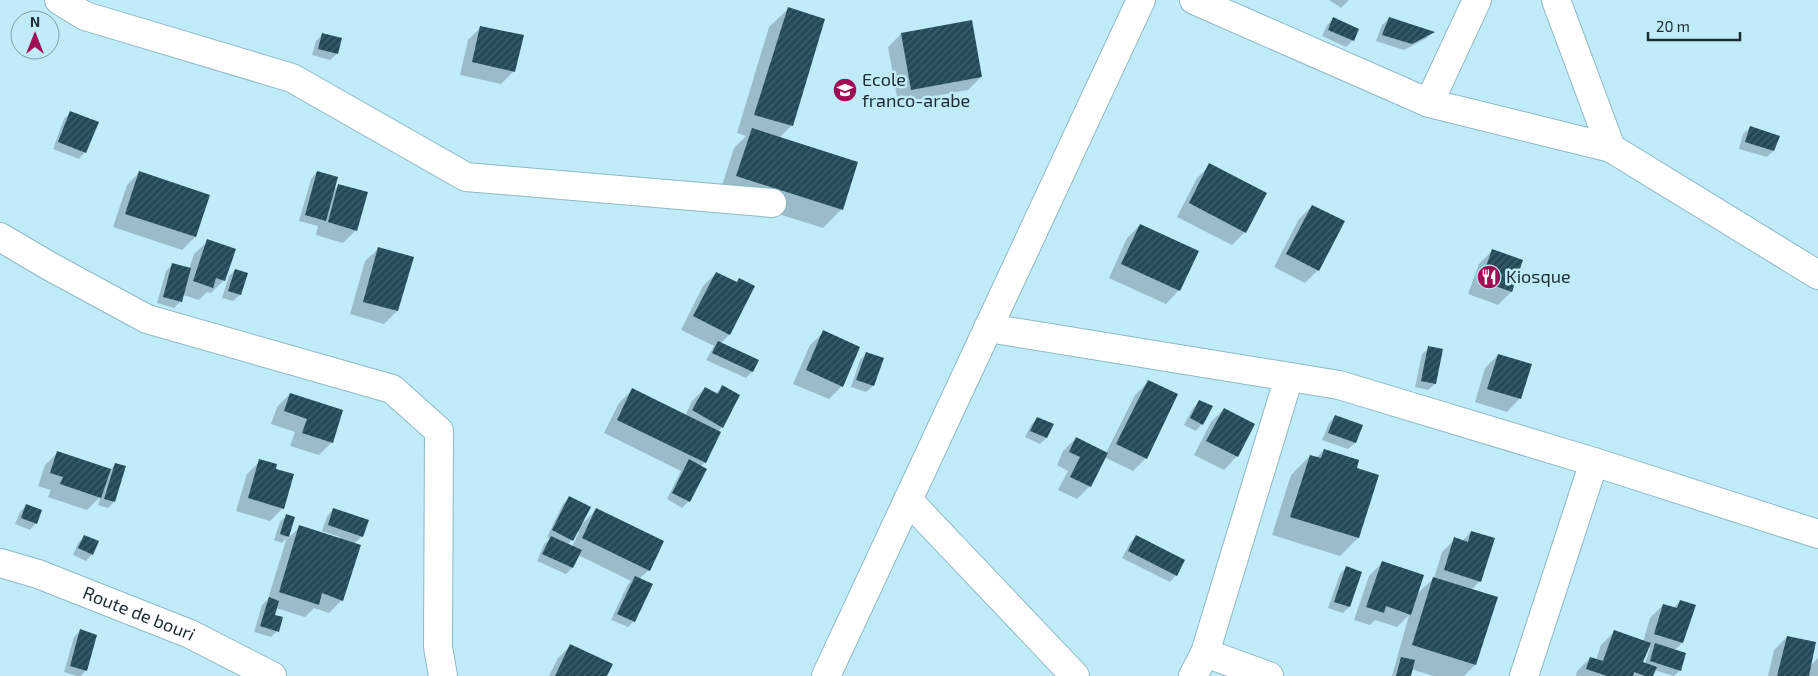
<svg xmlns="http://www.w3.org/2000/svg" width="1818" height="676" font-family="'Exo 2',sans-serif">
<defs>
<pattern id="building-hatch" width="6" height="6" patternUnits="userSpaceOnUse" patternTransform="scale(1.25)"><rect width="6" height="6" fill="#234b57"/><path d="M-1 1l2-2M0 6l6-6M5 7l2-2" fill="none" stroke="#41626c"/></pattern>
</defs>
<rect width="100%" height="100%" fill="#c0ecfa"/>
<g fill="#0003" fill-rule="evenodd">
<polygon points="1329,0 1349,0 1341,8"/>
<polygon points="788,9 791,126 779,138 842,209 823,228 719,195 734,148 746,136 737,133 769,27"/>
<polygon points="1333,19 1353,40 1346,47 1322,36 1327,25"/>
<polygon points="1389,19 1432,32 1427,38 1404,50 1376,41 1382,25"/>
<polygon points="481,27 514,71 501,84 460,75 468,40"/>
<polygon points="323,34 337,54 330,60 312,55 316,41"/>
<polygon points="901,34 981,77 968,90 898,103 888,47"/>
<polygon points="71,112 85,152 79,159 53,149 64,119"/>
<polygon points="1750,128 1773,151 1767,157 1739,149 1743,134"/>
<polygon points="1210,165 1245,232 1232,245 1177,217 1197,178"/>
<polygon points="140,172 195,237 182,250 113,227 127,185"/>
<polygon points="317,172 333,191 339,185 356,230 343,243 316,235 318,226 299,221 311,179"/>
<polygon points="1312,206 1318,270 1305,283 1274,267 1299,219"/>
<polygon points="1140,225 1179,290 1166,304 1109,278 1127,238"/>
<polygon points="208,241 224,280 211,293 207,292 199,300 183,295 181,301 174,308 157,303 166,271 172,265 189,269 194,254"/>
<polygon points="379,248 397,311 384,324 350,314 365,261"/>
<polygon points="1492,251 1511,292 1498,305 1468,294 1479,264"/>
<polygon points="235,270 247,274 240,295 233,301 222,298 229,276"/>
<polygon points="716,273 736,283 739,279 754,287 729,335 721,343 758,361 752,372 746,378 706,360 714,346 681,330 703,286"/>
<polygon points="824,332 842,386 829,399 793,384 810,345"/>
<polygon points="1429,348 1435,384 1428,390 1415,387 1422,354"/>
<polygon points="867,353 873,386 866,392 851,387 860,360"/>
<polygon points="1498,355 1520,398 1507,412 1475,402 1485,368"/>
<polygon points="1148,382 1146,458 1133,471 1104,457 1090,486 1077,499 1058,490 1068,471 1057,465 1063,451 1076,438 1106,453 1135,395"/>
<polygon points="722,387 722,427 718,432 719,433 705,463 701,466 689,501 682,508 667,499 681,471 604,433 619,403 632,390 685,416 692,401 705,388 715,394"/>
<polygon points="290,394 332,442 319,455 290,446 295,432 271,424 277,407"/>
<polygon points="1200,401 1202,424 1196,431 1184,425 1193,408"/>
<polygon points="1224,409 1254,424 1237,456 1224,470 1194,455 1211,422"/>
<polygon points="1335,416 1361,426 1355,443 1348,449 1322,440 1329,423"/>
<polygon points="1038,418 1046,438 1040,444 1025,437 1031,425"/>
<polygon points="1324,450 1355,469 1377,476 1358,538 1340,556 1272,535 1291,475 1310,456 1316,458"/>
<polygon points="58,452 110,470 116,464 124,467 114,502 108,508 98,505 101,496 87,510 48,497 51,490 38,486 45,465"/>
<polygon points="260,461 283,508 270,521 236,511 247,474"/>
<path d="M570 498 581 525 597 509 649 570 639 579 634 621 628 627 611 620 628 584 631 581 578 555 572 568 566 574 537 561 544 544 550 539 547 537 563 504ZM577 531 579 532 572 547 568 545Z"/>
<polygon points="26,505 36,523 30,530 15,524 20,512"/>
<polygon points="334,509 362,536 354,544 342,600 329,613 314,608 305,617 276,608 274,615 277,631 271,637 254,632 262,605 268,599 287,537 282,543 274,540 280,522 286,516 294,518 287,539 300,527 339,539 340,537 322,531 327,516"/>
<polygon points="1471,532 1480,581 1471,590 1496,598 1475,665 1464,676 1433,676 1411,669 1409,676 1392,676 1409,615 1397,627 1375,620 1370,625 1354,620 1369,576 1382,563 1416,595 1434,578 1442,552 1455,539 1462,541"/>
<polygon points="85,536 92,554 86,561 73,555 78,543"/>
<polygon points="1136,536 1176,575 1170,582 1122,558 1130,543"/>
<polygon points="1346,568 1349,607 1343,613 1328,608 1340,574"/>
<path d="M1680 602 1682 643 1675 650 1680 670 1674 676 1654 670 1652 676H1576L1577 671 1590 658 1596 660 1601 645 1614 632 1643 642 1650 618 1663 605 1673 608ZM1648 647 1650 648 1645 664 1642 663Z"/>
<polygon points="80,631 86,670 81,676 77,676 64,672 74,637"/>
<polygon points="1787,637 1810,666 1818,658 1818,676 1768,676 1774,650"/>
<polygon points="571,645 606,676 549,676 558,658"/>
</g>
<g fill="url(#building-hatch)">
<polygon points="788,7 825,19 793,126 754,115"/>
<polygon points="1333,17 1359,29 1354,41 1328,30"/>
<polygon points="1389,17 1435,32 1412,44 1382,35"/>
<polygon points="972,20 982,77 911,90 901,33"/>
<polygon points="480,26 524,35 515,72 472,62"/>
<polygon points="322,33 342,38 338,54 318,49"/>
<polygon points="70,111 99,122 86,153 58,142"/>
<polygon points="1750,126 1780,136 1774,151 1745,142"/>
<polygon points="752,128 858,162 843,210 736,176"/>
<polygon points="1209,163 1267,193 1246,233 1189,203"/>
<polygon points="139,171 210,195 196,237 125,214"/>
<polygon points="317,171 338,177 326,221 305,215"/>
<polygon points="338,184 368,192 357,231 328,222"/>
<polygon points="1312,205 1345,221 1319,271 1286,254"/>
<polygon points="1140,224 1199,251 1180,291 1121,264"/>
<polygon points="207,239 236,249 225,281 216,278 213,288 193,281"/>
<polygon points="378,247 414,257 398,311 363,302"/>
<polygon points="1492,249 1523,260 1512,292 1481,281"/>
<polygon points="172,263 191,268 182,302 163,297"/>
<polygon points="235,269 248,273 241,295 228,291"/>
<polygon points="716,272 737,282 739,278 755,286 730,335 693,316"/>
<polygon points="823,330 860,347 843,387 806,370"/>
<polygon points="718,341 759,360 753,372 712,353"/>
<polygon points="1428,346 1443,349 1436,384 1421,381"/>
<polygon points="866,352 884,358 874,386 856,380"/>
<polygon points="1498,354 1532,364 1521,399 1487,389"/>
<polygon points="1148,380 1178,394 1147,459 1116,444"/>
<polygon points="722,385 740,395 723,428 692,410 705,387 718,394"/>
<polygon points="632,388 721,432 706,463 617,420"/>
<polygon points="290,393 343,410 333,443 302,433 307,419 284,411"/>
<polygon points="1199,400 1213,406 1203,425 1190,418"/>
<polygon points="1224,408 1255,424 1238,457 1206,441"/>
<polygon points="1335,415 1363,425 1356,443 1328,433"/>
<polygon points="1037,417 1054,424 1047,438 1030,431"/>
<polygon points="1076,437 1108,453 1091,487 1070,477 1080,457 1069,452"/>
<polygon points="1324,449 1359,460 1357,468 1379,475 1359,538 1290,517 1310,455 1321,458"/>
<polygon points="57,451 111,469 101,498 60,484 63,477 50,473"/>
<polygon points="259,459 277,464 276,469 294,474 284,509 248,498"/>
<polygon points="689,459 707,469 690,502 672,493"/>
<polygon points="115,463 126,466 115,502 104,499"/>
<polygon points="569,496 591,507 573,541 552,530"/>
<polygon points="26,504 42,510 37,524 21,518"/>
<polygon points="333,508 369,520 363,537 328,525"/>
<polygon points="596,508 664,541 650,571 582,538"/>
<polygon points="286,514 295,517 289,537 280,534"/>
<polygon points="299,525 361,545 343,601 322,593 319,605 279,592"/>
<polygon points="1471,531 1495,538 1481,582 1444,570 1454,537 1468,542"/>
<polygon points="84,535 99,541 93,555 78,548"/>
<polygon points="1136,535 1185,560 1177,576 1128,551"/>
<polygon points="551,536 582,550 573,568 542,554"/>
<polygon points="1382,561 1424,575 1411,615 1386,606 1384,613 1366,607"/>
<polygon points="1346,566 1362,572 1350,607 1334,602"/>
<polygon points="635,576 653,584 635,622 617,614"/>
<polygon points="1433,577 1498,597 1476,665 1412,645"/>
<polygon points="269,597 279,601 275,615 283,617 279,632 260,626"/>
<polygon points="1680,600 1696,605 1683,643 1654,634 1663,604 1677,608"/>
<polygon points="80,629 97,635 87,671 70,666"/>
<polygon points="1614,630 1651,643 1643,662 1657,667 1653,676 1645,676 1634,672 1633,676 1607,676 1586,669 1590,657 1603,661"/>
<polygon points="1787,636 1816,642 1809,676 1777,676"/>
<polygon points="1655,643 1686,653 1681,671 1650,661"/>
<polygon points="570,644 613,664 607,676 555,676"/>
<polygon points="1401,657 1415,660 1411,676 1396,676"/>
</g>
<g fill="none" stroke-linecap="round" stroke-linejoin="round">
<g stroke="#8db8c5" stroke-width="30">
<g id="minor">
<polyline points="59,0 85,16 292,78 466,177 772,203"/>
<polyline points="1194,0 1429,103 1611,148 1818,275"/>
<polyline points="1556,0 1611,148"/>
<polyline points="1429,103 1477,0"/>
<polyline points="0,237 51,267 147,319 392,389 439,431 438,647 443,676"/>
<polyline points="988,328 1339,385 1594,462 1818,534"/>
<polyline points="908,500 1075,676"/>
<path id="s1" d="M0 563 38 574 190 634 272 676"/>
<polyline points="1205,653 1289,377"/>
<polyline points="826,676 1141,0"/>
<polyline points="1193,676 1205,653 1269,676"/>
<polyline points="1524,676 1594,462"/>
</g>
</g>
<use href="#minor" stroke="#fff" stroke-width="28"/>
</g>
<defs>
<g id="school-disc" transform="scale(1.25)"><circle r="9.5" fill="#a00d54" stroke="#c0ecfa"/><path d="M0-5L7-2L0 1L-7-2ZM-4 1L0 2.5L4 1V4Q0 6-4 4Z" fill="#fff"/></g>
<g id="restaurant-disc" transform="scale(1.25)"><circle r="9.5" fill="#a00d54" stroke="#c0ecfa"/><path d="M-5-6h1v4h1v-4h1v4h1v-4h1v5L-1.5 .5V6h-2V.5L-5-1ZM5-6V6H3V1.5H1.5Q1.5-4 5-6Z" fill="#fff"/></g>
</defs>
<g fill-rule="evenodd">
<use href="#school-disc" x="845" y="90"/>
<use href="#restaurant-disc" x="1489" y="277"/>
</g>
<g text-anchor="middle" stroke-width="5" stroke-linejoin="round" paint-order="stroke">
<g font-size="18" fill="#1b2c32" stroke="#c0ecfa" text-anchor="start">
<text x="862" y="86">Ecole<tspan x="862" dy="21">franco-arabe</tspan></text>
<text x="1506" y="283">Kiosque</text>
</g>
<g font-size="18" fill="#1b2c32" stroke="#c0ecfa">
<text dy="6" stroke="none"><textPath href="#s1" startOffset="148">Route de bouri</textPath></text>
</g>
</g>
<g transform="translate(35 35)"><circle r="24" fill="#c0ecfa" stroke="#7e9faa"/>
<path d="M0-4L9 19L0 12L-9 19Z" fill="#a00d54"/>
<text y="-8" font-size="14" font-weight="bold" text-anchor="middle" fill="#1b2c32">N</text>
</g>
<path d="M1648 32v8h92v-8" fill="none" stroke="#1b2c32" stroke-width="2.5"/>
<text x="1656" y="32" font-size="15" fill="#1b2c32" stroke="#c0ecfa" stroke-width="4" paint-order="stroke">20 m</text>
</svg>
